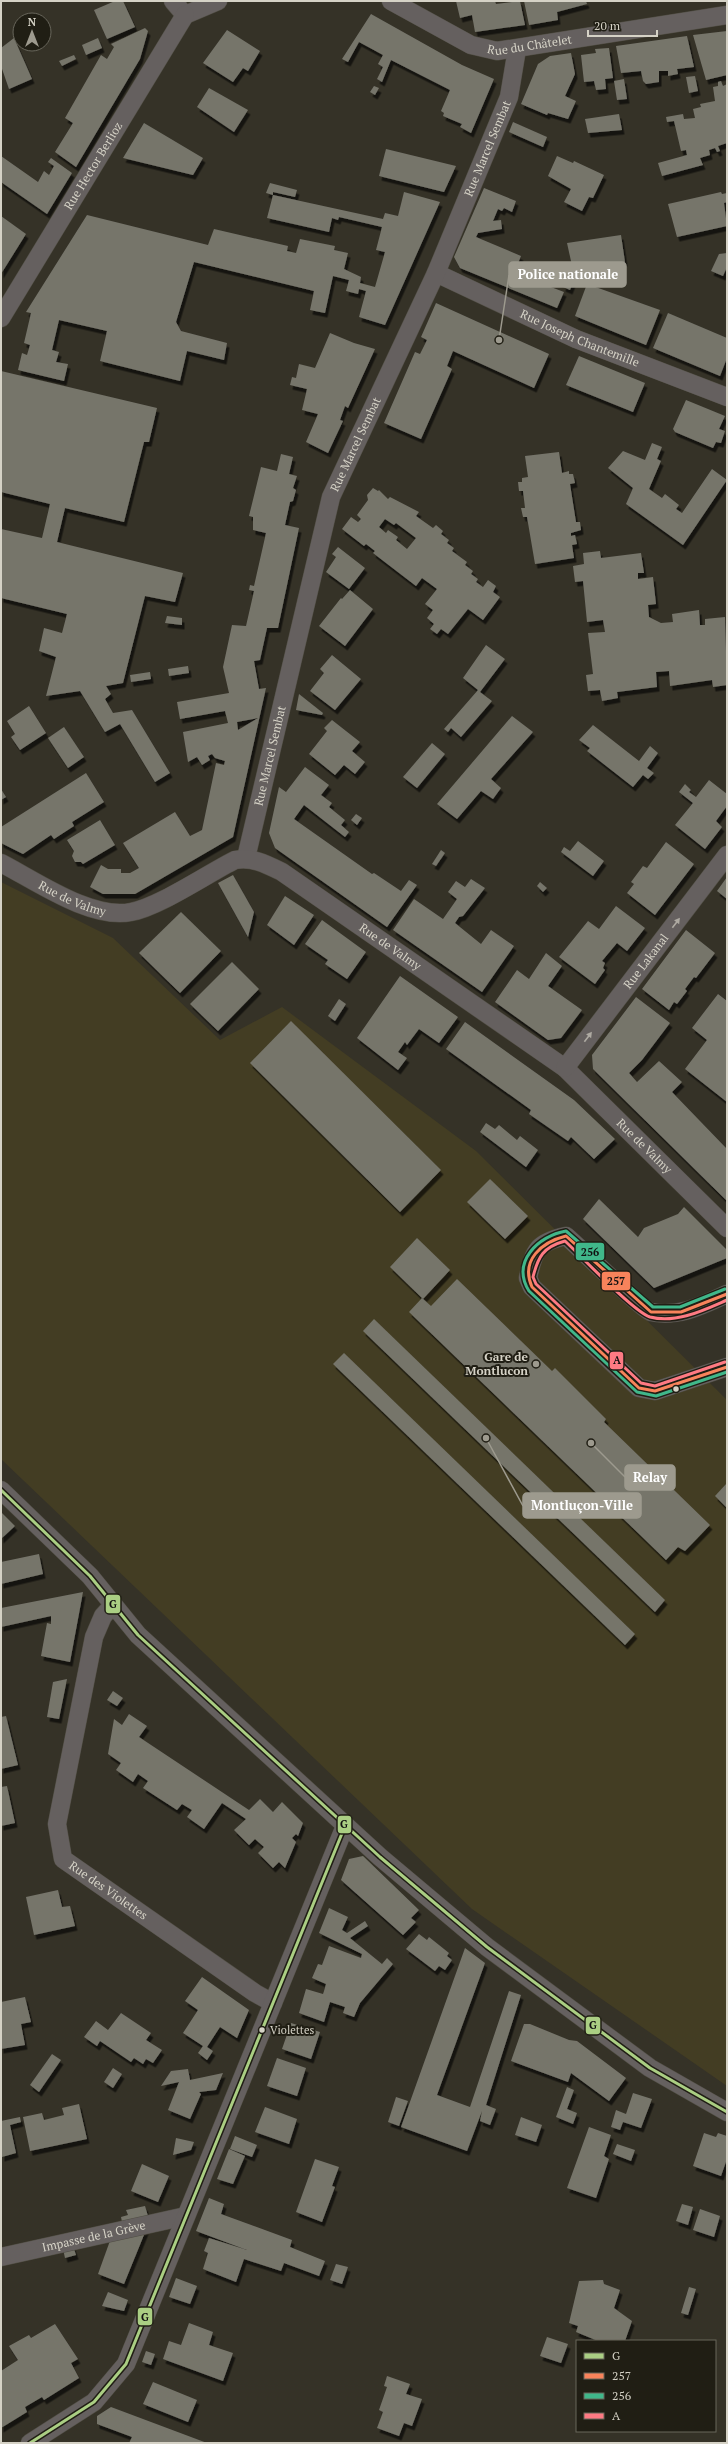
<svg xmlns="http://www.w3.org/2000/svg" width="728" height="2444" font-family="'PT Serif',serif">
<defs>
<filter id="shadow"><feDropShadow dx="2.5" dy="4.5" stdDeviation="0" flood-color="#0009"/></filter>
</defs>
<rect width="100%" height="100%" fill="#353227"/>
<polygon fill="#433d23" points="1,882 113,938 220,1040 282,1007 476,1151 727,1400 727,2086 472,1909 1,1459"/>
<g fill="#76756b" fill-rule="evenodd" filter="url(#shadow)">
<polygon points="115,1 123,1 135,27 107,39 94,10"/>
<polygon points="456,1 495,1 496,4 520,1 525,25 475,32 472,15 460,18"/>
<polygon points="524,1 586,1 587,4 557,12 558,20 529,25"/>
<polygon points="371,14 462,65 494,79 471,133 460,127 462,124 443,116 444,113 441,111 450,90 391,60 382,82 377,79 383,67 378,64 383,55 359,42 348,62 342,59"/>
<polygon points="145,28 148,31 140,59 76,167 55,152 73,123 65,118 101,55 107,59 114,47 111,44"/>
<polygon points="227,30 260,51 248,71 243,68 233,82 203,63"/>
<polygon points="727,31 727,75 706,80 693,35"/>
<polygon points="687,36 694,67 677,69 678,74 668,76 668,71 659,71 659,82 646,84 643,81 641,71 621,73 616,46"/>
<polygon points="14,38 32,79 9,89 1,66 1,48"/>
<polygon points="98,38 102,48 86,55 82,45"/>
<polygon points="609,48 613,78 605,79 606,89 596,90 594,81 584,82 581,55 596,53 595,49"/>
<polygon points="571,53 575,74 565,96 576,101 568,119 548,113 547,115 521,104 538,64 550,56"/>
<polygon points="74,55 76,59 62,66 59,61"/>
<polygon points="695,76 698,91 689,93 686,77"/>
<polygon points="624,79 627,99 617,100 614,81"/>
<polygon points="721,81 723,86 727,84 727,143 718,146 720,151 717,152 715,148 709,150 710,155 700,158 703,165 662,176 658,163 687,155 686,150 681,151 674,121 667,122 666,117 683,114 684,119 695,118 693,109 701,107 700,104 715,101 713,87 718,86 718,82"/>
<polygon points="374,86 379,88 375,95 370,92"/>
<polygon points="209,88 248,110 234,132 197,107"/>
<polygon points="619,114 622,130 588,133 585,119"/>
<polygon points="513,122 547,137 543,147 509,132"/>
<polygon points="144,123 203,158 193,175 123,158"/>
<polygon points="386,149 456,166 444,192 379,176"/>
<polygon points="1,156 38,182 44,171 49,175 54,166 48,162 51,158 72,173 47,214 1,182"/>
<polygon points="557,156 573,163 574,161 604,175 593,198 589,197 582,211 564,202 571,189 548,176"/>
<polygon points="270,183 297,190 295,197 273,192 273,195 266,193"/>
<polygon points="484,188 516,201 512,212 504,208 502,211 498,209 493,221 501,220 502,229 478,233 476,237 521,256 514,273 564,292 557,308 460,268 454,257"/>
<polygon points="404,192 440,202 385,325 359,317 366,291 359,289 358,294 346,291 349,280 333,276 325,313 310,310 314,291 194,262 176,322 181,331 227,343 224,360 187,351 180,381 100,361 107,331 59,320 52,350 59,352 56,362 68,364 64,381 18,370 22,353 27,355 30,345 24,343 31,313 26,312 87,215 208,245 214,229 288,246 287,251 296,253 300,239 335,246 334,250 348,253 344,269 361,277 360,283 375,287 385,252 376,250 382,227 339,217 338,220 332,218 329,232 267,218 273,195 383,219 385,213 398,216"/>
<polygon points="721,192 722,194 727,193 727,202 724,203 727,226 677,237 668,204"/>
<polygon points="1,216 26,234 1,274"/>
<polygon points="621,235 625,262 573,270 567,243"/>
<polygon points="727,253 727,267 723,276 711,271 719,254"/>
<polygon points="575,277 570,290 563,287 565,279"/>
<polygon points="587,284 660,310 646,345 575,316"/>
<polygon points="436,303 549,354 534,388 453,351 447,366 452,369 421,439 384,423 415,352 420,354 427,340 421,337"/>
<polygon points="668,313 727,338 727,358 720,376 653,348"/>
<polygon points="330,333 354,343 375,349 348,408 345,406 340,420 343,421 328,453 306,442 318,414 302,410 307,389 290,385 292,377 296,378 299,364 315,368"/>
<polygon points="579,356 645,383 633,412 566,385"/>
<polygon points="1,371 157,408 149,442 144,442 124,522 65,508 57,542 183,573 175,602 145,596 123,683 106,686 111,694 105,699 113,713 132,710 170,773 155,782 120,724 105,732 80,691 46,696 56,657 39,651 44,628 62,633 67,614 1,598 1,529 42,538 50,504 1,492"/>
<polygon points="686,400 725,416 719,429 725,431 721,443 716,442 713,448 675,432 673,429"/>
<polygon points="652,443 662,447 657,459 661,461 649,489 662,498 665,494 679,505 676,509 682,513 712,469 727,480 683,545 626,504 633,488 608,468 623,451 645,460"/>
<polygon points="559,452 562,473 569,471 569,474 573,474 575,483 570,484 576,522 580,522 581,530 571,533 571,536 575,535 577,544 572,545 574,558 535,564 527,517 523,517 521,508 525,508 523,491 519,491 518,482 522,482 522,478 528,477 525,456"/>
<path d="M281 454 293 457 289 474 297 476 293 488 296 490 293 501 290 502 285 525 299 528 278 628H267L260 660 254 661 259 689 266 688 233 837 135 894H103L90 887 101 865 108 869H121V873H130L139 868 123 843 175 812 190 836 202 830 216 763 224 765 225 761 215 758 212 754 208 756 210 760 202 765 197 757 188 762 183 732 228 723 225 711 180 719 177 702 229 693 223 667 232 625 246 626 254 591 249 590 250 585 254 586 266 533 253 530V517L249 516 261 467 277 471ZM258 718 238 730 237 722Z"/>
<path d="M373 488 378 491 379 490 388 499 390 497 419 512 416 516 433 528 436 525 443 531 441 534 449 540 447 543 454 548 452 551 467 562 465 565 473 571 471 574 478 579 476 582 483 587 488 580 496 586 493 592 500 597 483 620 468 609 448 634 441 629 437 634 430 629 434 624 427 618 433 610 425 604 437 589 422 578 416 586 373 553 375 551 366 544 364 546 342 529 351 517 358 522 361 519 357 515 368 500 367 495ZM385 519 394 525 396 523 416 538 407 549 396 540 398 537 388 530 386 533 379 527Z"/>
<polygon points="338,547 365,568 349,589 326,572 336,557 332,554"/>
<polygon points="600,551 601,558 641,553 644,573 638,573 638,579 653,577 656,604 648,605 649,617 661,623 673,622 672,614 699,610 700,625 705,625 705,619 725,617 727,685 713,687 712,680 670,686 669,671 656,672 657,687 617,692 618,698 602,701 600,690 588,691 586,675 593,674 588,633 605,632 603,620 587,622 583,581 575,582 573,566 584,564 583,553"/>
<polygon points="350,590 373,609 345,646 319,626 341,598 342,599"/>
<polygon points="167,616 182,618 182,625 165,623"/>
<polygon points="486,645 505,659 480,692 492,701 461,737 451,728 448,732 444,729 478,690 463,678"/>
<polygon points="332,655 361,679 335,710 310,691 324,673 320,669"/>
<polygon points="188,666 189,673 169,676 168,669"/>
<polygon points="150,672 151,679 131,682 130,675"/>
<polygon points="299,694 323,713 322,715 296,710"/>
<polygon points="29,706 46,733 20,750 11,737 15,734 7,721"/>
<polygon points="512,716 533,732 491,779 501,788 493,799 481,791 457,819 437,804"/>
<polygon points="332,720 360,742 352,751 365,762 355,774 344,765 335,775 309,754 327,731 324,728"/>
<polygon points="593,725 639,761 650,746 658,753 647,768 654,773 648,779 643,775 633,787 587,751 590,748 579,740"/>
<polygon points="64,727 84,757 68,768 48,738"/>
<polygon points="432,743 445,754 417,788 403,777"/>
<polygon points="305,767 329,785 321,795 332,803 329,807 345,820 341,825 349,832 345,837 304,805 294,819 372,874 374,873 401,891 409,880 417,885 387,927 275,848 269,833 279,787 286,792"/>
<polygon points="86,773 104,802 72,822 74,826 54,839 51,835 23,854 1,843 1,827"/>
<polygon points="709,780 727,794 727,806 716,821 722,827 705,849 675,825 693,803 679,792 685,784 691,790 689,792 696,797"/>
<polygon points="1,789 6,797 1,800"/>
<polygon points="356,814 362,818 357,825 351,820"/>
<polygon points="100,820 115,845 83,864 81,862 75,862 72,856 74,851 67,840"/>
<polygon points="578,841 604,861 593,876 561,852 564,847 570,851"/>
<polygon points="666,842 694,864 655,915 627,893 634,884 631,882 643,866 647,868"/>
<polygon points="441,850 445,853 436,866 432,864"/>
<polygon points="233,875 254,912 248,937 218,883"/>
<polygon points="727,877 727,899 717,891"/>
<polygon points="471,879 485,888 463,916 459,917 455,923 481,944 491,930 514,946 482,992 393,930 414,899 443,919 457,899 448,892 456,881 465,887"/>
<polygon points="540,882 547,888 543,892 537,886"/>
<polygon points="285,896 314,915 294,945 267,925"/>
<polygon points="616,906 645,928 627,951 617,943 602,961 605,963 603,968 605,970 595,984 559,957 588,921 599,929"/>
<polygon points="181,912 221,951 180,993 139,953"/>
<polygon points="322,920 366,952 347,979 325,964 328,960 305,944"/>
<polygon points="686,930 715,953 696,978 694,977 685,989 687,991 677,1004 674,1002 669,1010 642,989"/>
<polygon points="546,953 562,966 548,986 582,1010 561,1038 548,1040 495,1002 517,970 529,979"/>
<polygon points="232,962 259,989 218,1031 190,1004"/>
<polygon points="400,976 458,1017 439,1043 419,1029 407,1045 405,1042 398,1052 407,1058 398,1070 357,1038"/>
<polygon points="718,994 727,1001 727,1102 685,1069 707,1040 692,1028"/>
<polygon points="636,997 670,1023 642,1060 629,1073 637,1082 659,1061 682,1082 672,1092 727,1149 727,1201 593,1069 592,1055"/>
<polygon points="339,999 346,1004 335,1021 328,1016"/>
<polygon points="291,1021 441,1170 400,1212 250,1063"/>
<polygon points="465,1022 574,1100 615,1139 594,1159 571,1137 568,1141 529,1114 531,1110 446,1049"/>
<polygon points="486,1123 495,1129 499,1125 517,1140 520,1136 538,1150 526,1167 480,1132"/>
<polygon points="490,1179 528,1216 505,1239 467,1202"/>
<polygon points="599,1199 638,1237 644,1228 678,1214 684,1207 727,1250 727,1258 654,1288 583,1219"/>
<polygon points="417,1238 450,1270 423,1299 390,1267"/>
<polygon points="457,1279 552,1371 555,1368 606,1419 604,1422 710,1525 685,1551 678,1547 666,1560 409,1312 422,1298 431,1306"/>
<polygon points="374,1319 665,1600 655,1612 363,1331"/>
<polygon points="344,1353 635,1634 625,1645 333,1364"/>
<polygon points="727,1483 727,1508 715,1496"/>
<polygon points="1,1512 15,1526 1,1539"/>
<polygon points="39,1554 43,1574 1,1584 1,1562"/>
<polygon points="83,1592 70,1662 41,1656 47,1623 51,1624 51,1616 1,1627 1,1608"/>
<polygon points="67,1679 59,1719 47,1717 53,1682"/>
<polygon points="113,1691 123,1698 117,1706 107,1700"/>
<polygon points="129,1714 147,1726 139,1737 249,1810 260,1799 273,1812 282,1802 303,1823 298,1836 296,1834 292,1838 296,1842 285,1868 279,1862 273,1868 258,1853 264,1847 255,1839 249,1845 234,1830 246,1819 222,1803 204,1829 187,1817 192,1810 182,1804 177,1810 143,1788 148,1781 138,1774 133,1782 116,1770 121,1763 108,1754 114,1719 122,1725"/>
<polygon points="6,1716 18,1765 1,1769 1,1717"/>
<polygon points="7,1786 15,1823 1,1826 1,1787"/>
<polygon points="363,1856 419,1910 411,1918 416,1922 403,1935 341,1880 349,1859"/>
<polygon points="58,1890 62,1907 70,1906 75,1926 34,1935 26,1897"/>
<polygon points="329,1908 348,1917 342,1930 347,1933 365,1921 368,1926 350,1938 382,1964 387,1958 393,1964 360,2003 354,2017 343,2013 345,2007 330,2002 324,2022 299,2013 306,1989 323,1994 324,1991 326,1984 312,1978 318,1964 322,1965 329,1946 361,1958 362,1954 319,1933"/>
<polygon points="419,1934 427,1940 429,1937 449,1953 447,1956 452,1960 445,1970 439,1966 435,1971 406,1949"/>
<polygon points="465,1948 485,1963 437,2095 470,2107 509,1991 521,1995 486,2105 496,2109 490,2125 480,2121 482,2111 467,2151 401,2127"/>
<polygon points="202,1977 249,2010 237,2038 220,2027 207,2047 213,2051 207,2060 198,2053 203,2046 183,2033 198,2010 185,2001"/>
<polygon points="25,1997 31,2022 21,2024 25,2045 1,2049 1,2002"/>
<polygon points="121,2013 151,2033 146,2040 162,2050 153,2063 146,2059 143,2064 134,2058 131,2062 100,2041 97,2046 84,2037 96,2021 108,2030"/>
<polygon points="291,2023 320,2032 311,2059 282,2049"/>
<polygon points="524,2024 530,2024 569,2040 577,2041 626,2078 609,2101 571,2073 568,2082 511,2061"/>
<polygon points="52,2054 61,2060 39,2092 30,2085"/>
<polygon points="277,2058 306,2068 297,2096 267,2086"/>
<polygon points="113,2068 122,2074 113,2088 104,2082"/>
<polygon points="188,2069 190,2080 223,2073 216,2090 199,2092 201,2094 190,2119 168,2110 179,2082 161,2086 171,2071"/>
<polygon points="567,2087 574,2090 567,2109 577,2113 573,2124 556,2117"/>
<polygon points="633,2093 652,2099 641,2128 623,2122 620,2130 611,2127 616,2110 626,2114"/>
<polygon points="396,2097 408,2101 399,2126 388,2122"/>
<polygon points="79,2104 87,2139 30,2151 23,2117 42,2113 44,2120 64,2115 62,2108"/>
<polygon points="265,2107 297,2119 289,2144 255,2132"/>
<polygon points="20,2117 21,2122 10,2125 16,2153 2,2157 1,2121"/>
<polygon points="521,2117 542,2125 536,2142 515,2135"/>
<polygon points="589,2127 611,2135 604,2156 609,2159 596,2198 567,2188"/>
<polygon points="704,2133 716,2137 718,2133 727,2136 727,2159 721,2176 693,2166"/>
<polygon points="235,2136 257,2145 252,2157 230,2149"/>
<polygon points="176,2138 194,2142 191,2150 173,2155"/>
<polygon points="617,2144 635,2150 631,2161 613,2154"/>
<polygon points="229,2149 245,2156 233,2184 217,2179"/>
<polygon points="315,2159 339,2167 332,2186 335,2187 322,2222 296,2212"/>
<polygon points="142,2164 169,2176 158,2202 131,2191"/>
<polygon points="209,2198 224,2204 221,2214 292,2240 290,2247 325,2261 319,2276 284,2263 281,2271 244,2259 236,2282 203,2269 208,2253 204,2251 209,2238 247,2250 196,2231"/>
<polygon points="682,2204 693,2207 688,2225 676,2221"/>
<polygon points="145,2206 148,2216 122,2222 121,2217 128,2215 126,2210"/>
<polygon points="700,2209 720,2216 714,2237 693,2230"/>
<polygon points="146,2230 124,2284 98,2274 111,2238"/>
<polygon points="73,2246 76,2255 65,2258 63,2249"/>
<polygon points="336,2264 348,2267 342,2284 330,2280"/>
<polygon points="176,2278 197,2286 190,2304 169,2297"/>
<polygon points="603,2280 604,2284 620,2290 614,2308 632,2321 625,2341 598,2341 576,2332 578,2326 569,2323 579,2281"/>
<polygon points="689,2287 696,2289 688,2315 681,2313"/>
<polygon points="108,2292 128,2300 124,2311 102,2306"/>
<polygon points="189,2323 213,2332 209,2345 233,2353 223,2381 163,2359 169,2341 181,2345"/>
<polygon points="55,2324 78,2359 71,2363 79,2378 44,2400 42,2397 25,2407 27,2412 1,2428 1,2371 18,2360 9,2346 29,2335 31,2338"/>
<polygon points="547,2337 568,2344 561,2363 540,2356"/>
<polygon points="146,2351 155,2354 151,2365 142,2362"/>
<polygon points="387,2376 410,2384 406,2394 422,2399 412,2426 404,2423 399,2436 377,2428 383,2412 379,2410 387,2387 384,2386"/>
<polygon points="153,2382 197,2400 188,2422 143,2404"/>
<polygon points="111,2407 207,2443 129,2443 132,2437 97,2424 97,2416"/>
</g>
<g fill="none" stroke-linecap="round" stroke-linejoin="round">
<g stroke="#514e44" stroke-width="19">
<g id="street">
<polyline points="173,1 185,15"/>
<path id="s1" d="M391 1 471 45 497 51 727 15"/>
<polyline points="185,15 218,1"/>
<path id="s2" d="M436 273 576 339 727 397"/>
<path id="s3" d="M1 318 185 15"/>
<path id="s4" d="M246 858 331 497 436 273 509 97 517 49"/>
<path id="s5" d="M1 863C36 881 91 920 131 912 159 907 207 874 235 860 253 857 266 864 282 872L565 1068 727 1228"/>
<path id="s6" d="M565 1068 727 855"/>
<path d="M727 1294C703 1305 679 1318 651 1312 643 1310 578 1246 566 1236 538 1242 534 1249 528 1278L532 1287 639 1388 655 1391 727 1367"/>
<polyline points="1,1490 90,1576 138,1635 380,1857 487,1947 650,2068 727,2112"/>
<path id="s7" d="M113 1605 103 1616 94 1637 57 1824 63 1859 255 1993 273 2003"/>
<path id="s8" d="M1 2257 186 2216"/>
<polyline points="30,2443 94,2402 126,2364 345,1826"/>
</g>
</g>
<use href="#street" stroke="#65605f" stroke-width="18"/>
<g stroke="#201e14" stroke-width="6">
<g id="bus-1">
<polyline points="1,1490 90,1576 138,1635 380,1857 487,1947 650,2068 727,2112"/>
<polyline points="30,2443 94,2402 126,2364 345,1826"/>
</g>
</g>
<g stroke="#201e14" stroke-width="6">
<path id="bus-2" d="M727 1294 681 1312H651L566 1236C542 1242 520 1260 532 1287L639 1388 655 1391 727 1367"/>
</g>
<g stroke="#201e14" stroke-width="6">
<path id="bus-3" d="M725 1289 680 1307H653L566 1231C538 1236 511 1262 529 1291L637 1392 656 1396 727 1372"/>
</g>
<g stroke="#201e14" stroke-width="6">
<path id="bus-4" d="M725 1362 655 1386 641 1383 536 1284 533 1277C538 1257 543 1247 565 1241 581 1256 634 1312 650 1317 676 1324 704 1310 727 1300"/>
</g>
<use href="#bus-1" stroke="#aace83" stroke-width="3"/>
<use href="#bus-2" stroke="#f8835b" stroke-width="3"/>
<use href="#bus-3" stroke="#40b78a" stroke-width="3"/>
<use href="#bus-4" stroke="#fe7a83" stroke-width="3"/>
</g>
<defs><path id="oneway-solid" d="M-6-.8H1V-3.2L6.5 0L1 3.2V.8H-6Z"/></defs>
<g fill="#aeaaa2">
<use href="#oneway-solid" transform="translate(676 923) rotate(-53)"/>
<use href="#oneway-solid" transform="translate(588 1037) rotate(-53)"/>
</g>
<circle fill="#9d9a8e" stroke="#201e14" stroke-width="1.5" cx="536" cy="1364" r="4"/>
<g fill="#d5d2c6" stroke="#201e14" stroke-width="1.5">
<circle cx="676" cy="1389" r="3.5"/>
<circle cx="262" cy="2030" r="3.5"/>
</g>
<g text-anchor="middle" stroke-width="4" stroke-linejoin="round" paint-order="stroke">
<g font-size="11" fill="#d5d2c6" stroke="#201e14" text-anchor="start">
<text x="270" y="2034">Violettes</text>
</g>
<g font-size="12" fill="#d5d2c6" stroke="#201e14">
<text dy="4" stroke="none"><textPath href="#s1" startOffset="151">Rue du Châtelet</textPath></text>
<text dy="4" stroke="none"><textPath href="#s4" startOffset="753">Rue Marcel Sembat</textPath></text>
<text dy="4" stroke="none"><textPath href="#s3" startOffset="178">Rue Hector Berlioz</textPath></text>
<text dy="4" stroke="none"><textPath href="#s2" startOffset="158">Rue Joseph Chantemille</textPath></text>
<text dy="4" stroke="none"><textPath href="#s4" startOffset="429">Rue Marcel Sembat</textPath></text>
<text dy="4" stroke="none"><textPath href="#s4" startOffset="105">Rue Marcel Sembat</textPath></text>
<text dy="4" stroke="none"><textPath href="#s5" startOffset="80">Rue de Valmy</textPath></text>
<text dy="4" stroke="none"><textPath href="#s5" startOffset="439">Rue de Valmy</textPath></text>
<text dy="4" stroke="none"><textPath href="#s6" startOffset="134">Rue Lakanal</textPath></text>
<text dy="4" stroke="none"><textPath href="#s5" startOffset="763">Rue de Valmy</textPath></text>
<text dy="4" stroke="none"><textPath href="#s7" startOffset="319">Rue des Violettes</textPath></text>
<text dy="4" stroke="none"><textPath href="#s8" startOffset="95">Impasse de la Grève</textPath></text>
</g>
<g font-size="12" font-weight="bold" fill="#d5d2c6" stroke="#201e14" text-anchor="end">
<text x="528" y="1361">Gare de<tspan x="528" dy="14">Montlucon</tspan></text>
</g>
</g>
<path fill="none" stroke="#9d9a8e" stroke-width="1.5" d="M499 340L509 275M591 1443L625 1477M486 1438L523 1506"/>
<g fill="#9d9a8e" stroke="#201e14" stroke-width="1.5">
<circle cx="499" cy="340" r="4"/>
<circle cx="591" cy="1443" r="4"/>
<circle cx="486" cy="1438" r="4"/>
</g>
<g fill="#9d9a8e" stroke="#9d9a8e" stroke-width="1.5">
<rect x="509" y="262" width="117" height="25" rx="4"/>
<rect x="625" y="1465" width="50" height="25" rx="4"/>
<rect x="523" y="1493" width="118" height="25" rx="4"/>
</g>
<g font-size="13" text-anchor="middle" font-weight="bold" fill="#fff">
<text x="568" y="279">Police nationale</text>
<text x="650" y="1482">Relay</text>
<text x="582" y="1510">Montluçon-Ville</text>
</g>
<g stroke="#201e14" stroke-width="1.5">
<rect x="575" y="1242" width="30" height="19" rx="4" fill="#40b78a"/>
<rect x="601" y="1271" width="30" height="20" rx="4" fill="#f8835b"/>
<rect x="609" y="1351" width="15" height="19" rx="4" fill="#fe7a83"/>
<rect x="105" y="1594" width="16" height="20" rx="4" fill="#aace83"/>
<rect x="337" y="1815" width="15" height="19" rx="4" fill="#aace83"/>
<rect x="585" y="2016" width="16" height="19" rx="4" fill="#aace83"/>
<rect x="137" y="2307" width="16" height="19" rx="4" fill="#aace83"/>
</g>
<g font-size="11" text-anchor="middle" font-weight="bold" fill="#111">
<text x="590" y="1256">256</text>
<text x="616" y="1285">257</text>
<text x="617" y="1364">A</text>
<text x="113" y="1608">G</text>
<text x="344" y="1828">G</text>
<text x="593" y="2029">G</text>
<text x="145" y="2321">G</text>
</g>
<rect width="728" height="2444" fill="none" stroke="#d5d2c6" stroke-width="4"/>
<rect x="576" y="2340" width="140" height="92" fill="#201e14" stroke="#68665b"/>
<rect x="584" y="2353" width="20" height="6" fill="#aace83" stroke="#68665b"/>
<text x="612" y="2360" font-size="12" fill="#d5d2c6">G</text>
<rect x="584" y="2373" width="20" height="6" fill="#f8835b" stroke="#68665b"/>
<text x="612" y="2380" font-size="12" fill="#d5d2c6">257</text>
<rect x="584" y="2393" width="20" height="6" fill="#40b78a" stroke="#68665b"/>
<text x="612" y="2400" font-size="12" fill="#d5d2c6">256</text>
<rect x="584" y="2413" width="20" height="6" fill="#fe7a83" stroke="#68665b"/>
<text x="612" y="2420" font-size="12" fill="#d5d2c6">A</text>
<g transform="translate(32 32)"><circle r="19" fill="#201e14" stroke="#68665b"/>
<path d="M0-3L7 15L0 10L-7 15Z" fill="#9d9a8e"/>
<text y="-6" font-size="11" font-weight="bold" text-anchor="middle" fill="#d5d2c6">N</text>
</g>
<path d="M588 30v6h69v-6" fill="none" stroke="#d5d2c6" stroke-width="2"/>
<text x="594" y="30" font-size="12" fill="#d5d2c6" stroke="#201e14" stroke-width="3" paint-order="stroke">20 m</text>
</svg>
